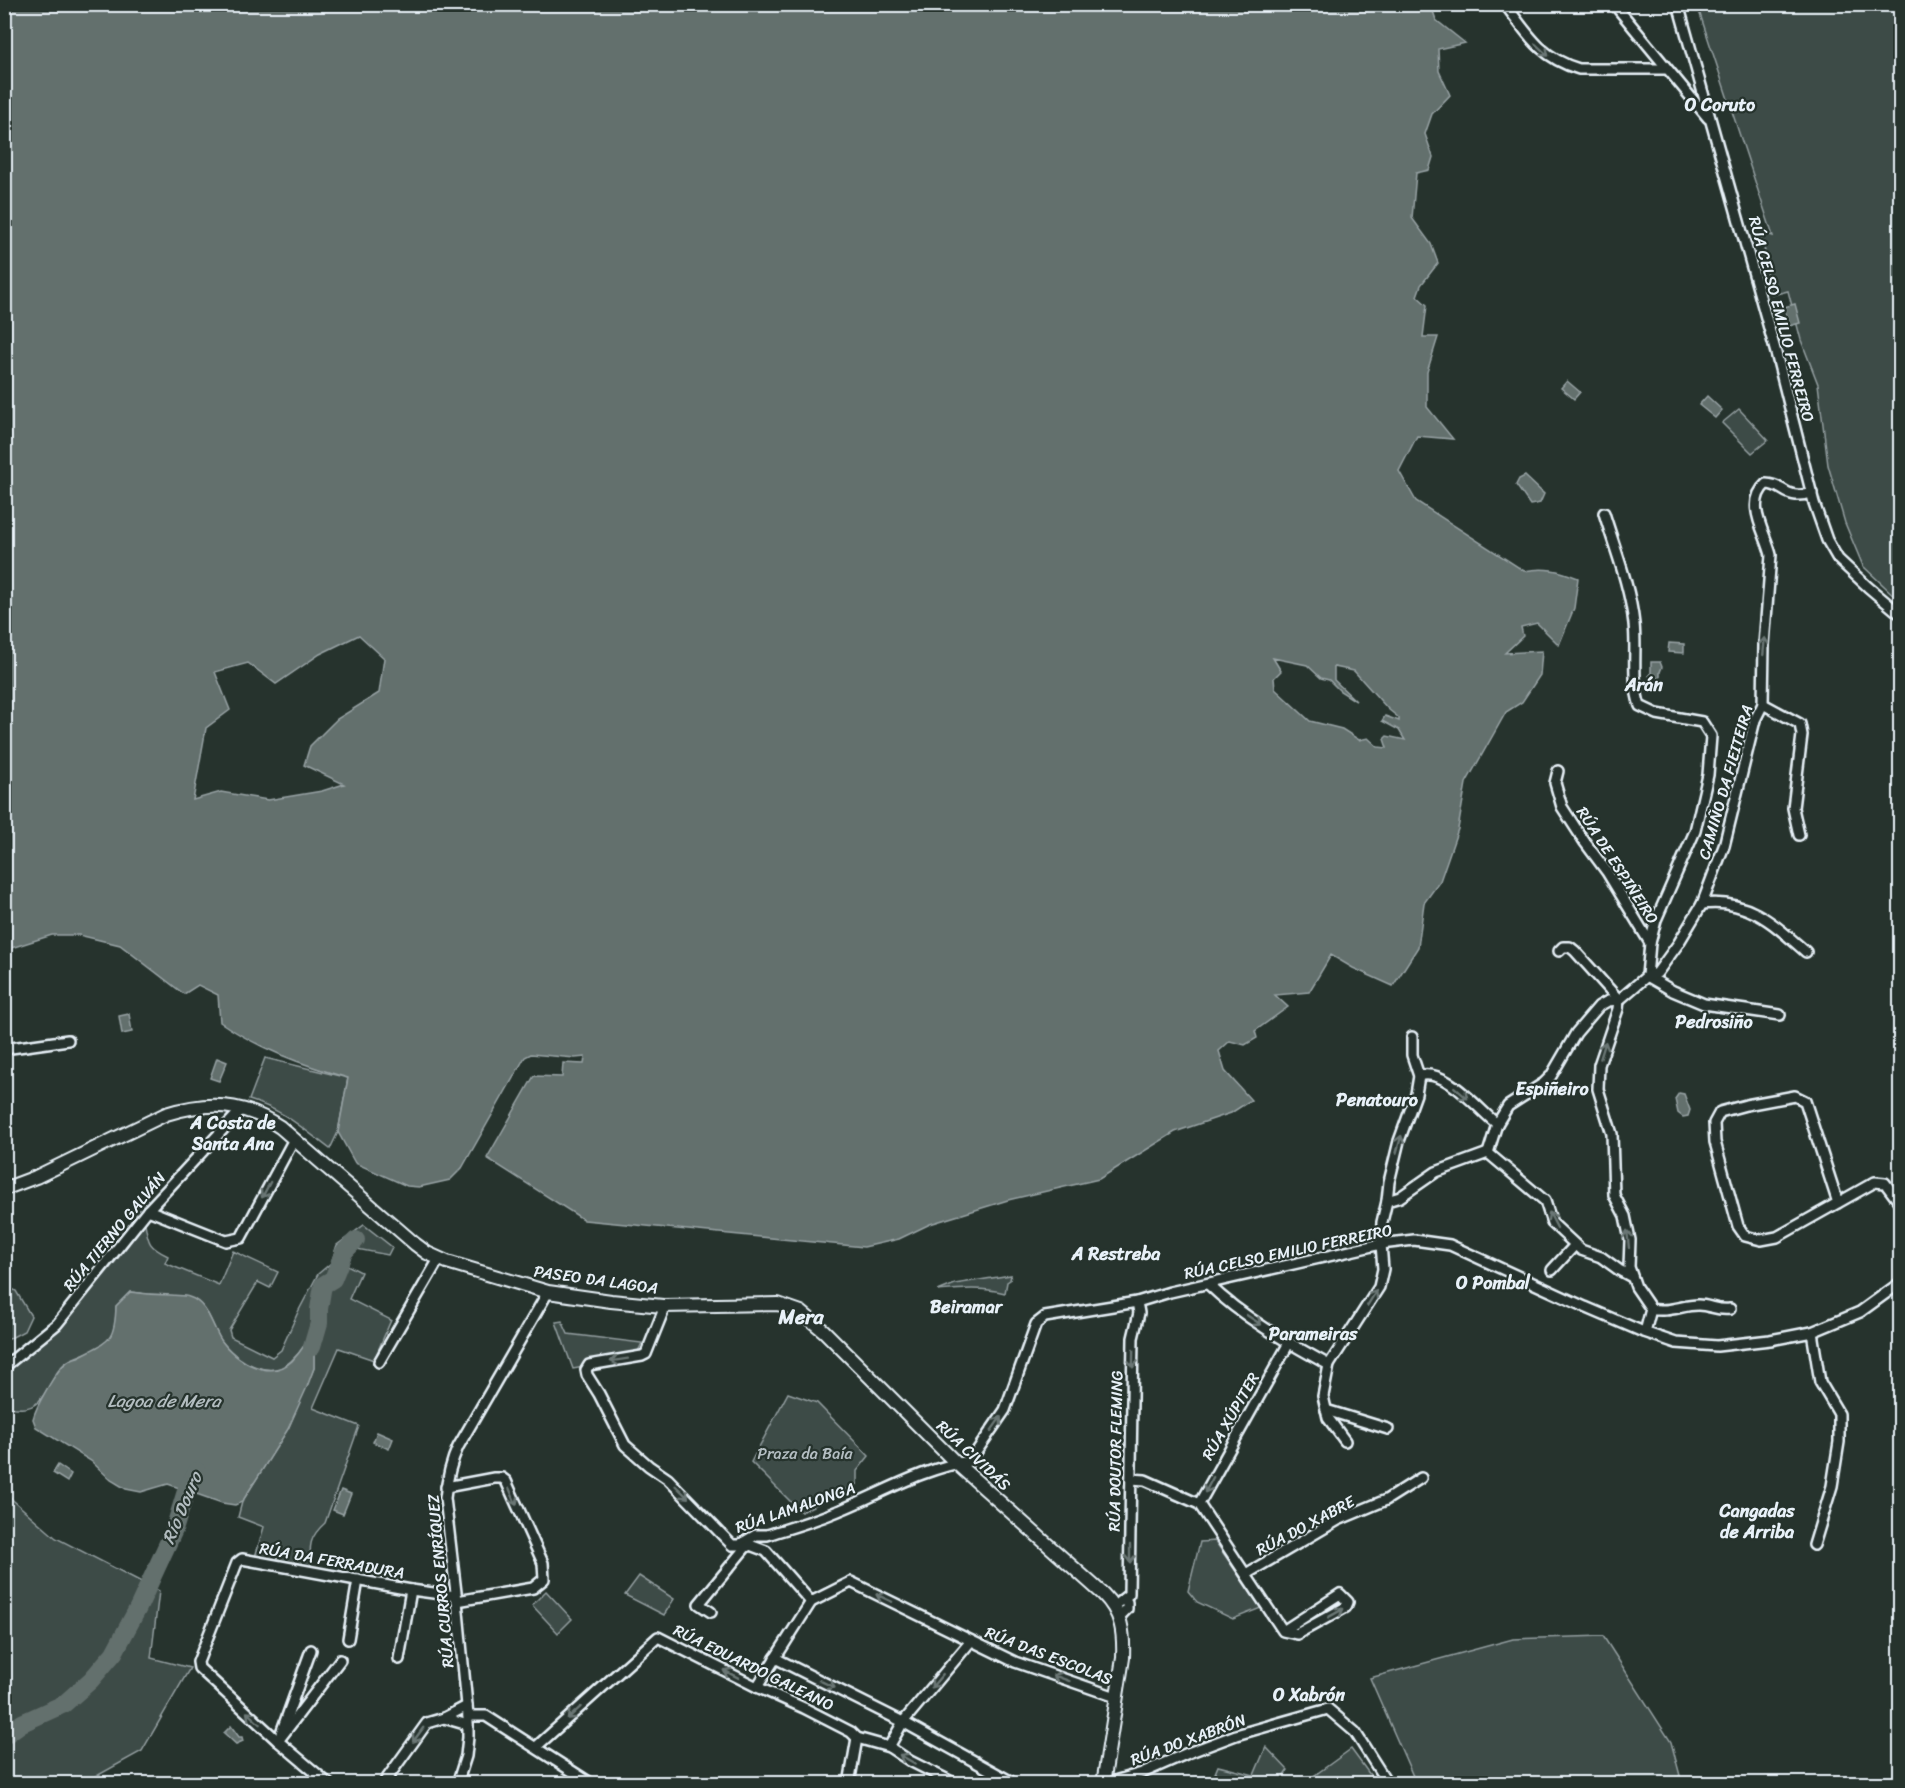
<svg xmlns="http://www.w3.org/2000/svg" width="1905" height="1788" font-family="Sriracha,sans-serif">
<rect width="100%" height="100%" fill="#26332d"/>
<filter id="ink" filterUnits="userSpaceOnUse"><feTurbulence type="fractalNoise" baseFrequency=".0167" numOctaves="2"/><feDisplacementMap in="SourceGraphic" scale="12" xChannelSelector="R" yChannelSelector="G"/><feConvolveMatrix kernelMatrix="1 2 1 2 8 2 1 2 1" color-interpolation-filters="sRGB"/></filter>
<g filter="url(#ink)">
<g fill="#3e4b47" stroke="#939ea0" stroke-width="1.5">
<polygon points="1697,5 1900,5 1900,601 1863,566 1845,523 1828,465 1818,384 1801,340 1788,291 1772,295 1761,253 1765,251 1758,231 1773,236"/>
<polygon points="1739,409 1768,440 1752,453 1722,423"/>
<path d="M265 1058 348 1078 338 1132 330 1149C302 1128 284 1110 249 1100Z"/>
<path d="M145 1223C148 1243 149 1247 168 1256L165 1263 219 1285 233 1251 278 1272 270 1288 258 1282 229 1330 231 1337 272 1357 281 1350 298 1312 318 1274 331 1263 337 1245 364 1225 392 1247 388 1255 357 1249 345 1264 361 1272 349 1299 391 1320 374 1360 339 1348 313 1408 359 1426 325 1523C309 1537 309 1546 311 1567L255 1557 264 1527 238 1517 242 1502 288 1429 314 1368V1356L321 1332V1323H317C311 1336 302 1351 291 1361 269 1381 238 1361 223 1343 216 1335 213 1323 208 1314L141 1293 130 1292 116 1306C116 1316 116 1330 110 1338 101 1352 78 1353 65 1363 47 1378 47 1411 18 1408 13 1408 9 1408 5 1405L4 1380 13 1362 76 1309 115 1262Z"/>
<path d="M1011 1275 1010 1280 1007 1282 1005 1293C982 1287 961 1289 938 1291L955 1284Z"/>
<polygon points="5,1285 16,1291 31,1316 24,1331 5,1341"/>
<polygon points="562,1321 568,1334 642,1343 635,1358 573,1369 556,1322"/>
<polygon points="788,1393 817,1403 869,1456 857,1471 857,1484 801,1512 751,1462"/>
<polygon points="7,1495 56,1538 159,1591 151,1658 190,1668 142,1751 84,1783 5,1783 4,1505"/>
<polygon points="1215,1541 1261,1608 1233,1619 1197,1602 1188,1591 1200,1542"/>
<polygon points="639,1576 674,1599 664,1615 625,1595"/>
<polygon points="546,1591 572,1619 558,1633 532,1605"/>
<polygon points="1603,1636 1671,1742 1682,1783 1416,1783 1370,1678 1513,1639"/>
<polygon points="1266,1747 1288,1770 1279,1783 1211,1783 1218,1766 1254,1775"/>
<polygon points="1351,1749 1376,1783 1304,1783"/>
</g>
<g fill="#636f6d" stroke="#98a3a5" stroke-width="1.5" fill-rule="evenodd">
<path d="M4 5H1431L1436 20 1465 43 1438 49 1439 71 1450 95 1432 114 1425 134 1433 157 1429 170 1416 173 1412 218 1431 244 1438 263 1421 285 1417 296 1427 305 1423 337H1438L1427 372V407L1453 439 1417 436 1399 471 1416 501 1524 571C1545 567 1558 570 1578 578L1574 608 1559 645 1537 623 1521 627 1523 636 1505 653 1542 651 1540 675 1522 702 1506 712 1466 783 1458 829 1440 881 1424 903 1418 947 1393 986 1353 968 1331 955 1309 992 1275 995 1288 1007 1255 1031 1257 1038 1245 1045 1230 1041 1219 1051 1225 1071 1251 1100 1231 1113 1175 1132 1099 1179 1008 1200 930 1224 899 1239 864 1247 584 1220 487 1158 534 1076 562 1077 563 1063 584 1064 585 1057 575 1058 531 1054 525 1057 462 1168 450 1180 419 1187 407 1186 355 1163 338 1132 348 1078C303 1065 259 1049 220 1022L218 995 198 985 184 994 120 945 79 935H52L5 950ZM359 635 384 658 379 693 337 719 310 746 304 765 344 784 322 791 268 800 221 792 193 800 206 728 230 710 215 672 248 663 276 684 320 654ZM1273 658 1307 665 1321 678 1329 680 1340 691 1356 701 1334 680V667L1354 671 1388 709 1399 718V721L1385 716 1382 721 1399 730 1405 740 1387 736 1384 739 1387 748 1378 747 1368 738 1359 740 1342 729 1310 721 1275 689 1274 678 1281 671Z"/>
<polygon points="1795,304 1800,323 1789,326 1784,307"/>
<polygon points="1567,381 1580,392 1574,399 1561,388"/>
<polygon points="1707,396 1722,410 1715,418 1699,405"/>
<polygon points="1525,476 1544,494 1540,503 1530,505 1516,485 1519,479"/>
<polygon points="1669,643 1684,644 1684,653 1668,652"/>
<polygon points="1651,662 1660,662 1662,667 1660,672 1660,678 1652,679 1649,676 1651,674"/>
<polygon points="129,1014 132,1032 122,1034 119,1016"/>
<polygon points="217,1058 227,1062 219,1081 210,1078"/>
<polygon points="1679,1093 1684,1094 1690,1110 1688,1116 1683,1117 1678,1113 1675,1099"/>
<path d="M130 1292C144 1294 157 1295 171 1295 177 1296 184 1295 189 1297 208 1303 212 1326 221 1340 235 1361 270 1382 292 1361 302 1350 311 1336 317 1322L321 1323V1332L314 1356V1368L307 1387 288 1429 242 1502 235 1505 222 1503 168 1484 141 1492 126 1489 111 1480 91 1461 36 1427 33 1419C36 1406 56 1371 66 1363 69 1360 74 1358 78 1357 108 1341 115 1343 116 1306Z"/>
<polygon points="377,1432 393,1439 389,1449 373,1442"/>
<polygon points="58,1465 71,1474 67,1482 53,1473"/>
<polygon points="341,1490 351,1494 343,1514 333,1510"/>
<polygon points="231,1726 239,1737 242,1737 243,1741 236,1744 224,1733"/>
</g>
<g fill="none" stroke-linecap="round" stroke-linejoin="round">
<g stroke="#636f6d" stroke-width="18">
<polyline points="312,1347 319,1323 319,1309 323,1285 333,1279 344,1252 356,1240"/>
<polyline points="4,1736 22,1723 64,1704 91,1680 114,1653 138,1608 174,1530 186,1491 197,1471"/>
</g>
<g stroke="#e8f1f8" stroke-width="14">
<g id="minor">
<path d="M1505 4C1528 35 1541 58 1579 69H1665"/>
<polyline points="1614,4 1708,118"/>
<polyline points="1678,4 1776,353 1814,503 1827,540 1838,559 1868,587 1900,614"/>
<path d="M1604 513C1615 549 1630 586 1634 624 1637 651 1631 679 1640 706L1657 714 1702 722 1711 736 1708 775 1695 831 1656 920 1650 943"/>
<polyline points="1763,704 1800,724 1802,735 1793,808 1799,835"/>
<polyline points="1558,771 1555,783 1562,807 1584,841 1607,872 1650,943 1647,976"/>
<path d="M1702 904C1748 898 1774 924 1806 952"/>
<polyline points="1559,951 1563,947 1570,947 1575,951 1619,1000"/>
<polyline points="1647,976 1673,991 1704,1004 1780,1015"/>
<polyline points="1619,1000 1618,1009 1599,1065 1598,1089 1612,1134 1614,1195 1625,1216 1630,1240 1629,1267 1636,1287 1651,1309 1645,1332"/>
<polyline points="4,1049 68,1040"/>
<path d="M1419 1076C1445 1067 1478 1109 1497 1124"/>
<path d="M1488 1153 1497 1124 1508 1106 1544 1083 1551 1076 1576 1033 1599 1006 1608 1001 1619 1000 1647 976 1657 973 1678 944 1702 904 1724 846 1755 720 1763 704 1764 645 1771 555C1766 533 1744 504 1766 484 1785 484 1784 501 1812 493"/>
<polyline points="1488,1153 1545,1201 1552,1223 1581,1250 1601,1257 1619,1270 1632,1277"/>
<polyline points="1387,1201 1400,1197 1436,1172 1488,1153"/>
<polyline points="1838,1203 1805,1101 1795,1096 1746,1105 1720,1112 1714,1123 1715,1142 1738,1226 1745,1236 1761,1240 1777,1237 1875,1182 1885,1183 1900,1203"/>
<polyline points="148,1210 226,1241 241,1238 294,1139"/>
<polyline points="1552,1270 1575,1245"/>
<path d="M1208 1284C1243 1318 1287 1342 1329 1365"/>
<path d="M663 1306 662 1314 646 1354 642 1356 589 1365 586 1370 587 1375 599 1394 625 1445 649 1466 668 1479 732 1545H739L756 1535H767C789 1528 811 1522 833 1513 877 1496 922 1468 970 1461L1005 1410 1036 1324 1045 1317 1137 1302 1170 1292 1381 1244 1414 1240 1450 1245 1585 1307 1641 1331 1676 1343 1717 1346 1770 1340 1812 1332 1860 1312 1900 1283"/>
<path d="M1651 1309C1668 1313 1682 1305 1698 1305 1710 1305 1717 1311 1730 1309"/>
<polyline points="1812,1332 1820,1382 1839,1414 1839,1442 1832,1486 1814,1545"/>
<polyline points="379,1362 439,1259"/>
<polyline points="4,1367 57,1324 148,1210 242,1109"/>
<polyline points="1326,1410 1388,1429"/>
<polyline points="1345,1441 1328,1418 1323,1396 1329,1365 1379,1287 1383,1269 1381,1244 1382,1222 1387,1201 1389,1182 1399,1141 1416,1094 1419,1076 1412,1055 1412,1037"/>
<polyline points="1131,1479 1145,1480 1199,1504 1283,1631 1297,1634 1346,1607 1348,1602 1340,1594 1283,1631"/>
<polyline points="446,1487 494,1478 502,1478 506,1481 543,1563 544,1579 533,1588 457,1601"/>
<polyline points="1199,1504 1289,1343"/>
<polyline points="1246,1574 1338,1520 1386,1500 1421,1478"/>
<polyline points="1123,1599 1129,1594 1133,1338 1139,1313 1137,1302"/>
<polyline points="1119,1602 1123,1599 1127,1602 1127,1609 1120,1616"/>
<polyline points="711,1612 699,1604 745,1548 750,1545 766,1551 811,1602 851,1582 1015,1662 1116,1697"/>
<polyline points="348,1639 358,1580"/>
<polyline points="775,1658 903,1722 1010,1781 1009,1784"/>
<polyline points="399,1659 411,1590"/>
<polyline points="757,1687 811,1602"/>
<polyline points="468,1716 486,1716 592,1784"/>
<polyline points="444,1718 468,1725"/>
<polyline points="281,1733 311,1650"/>
<polyline points="278,1741 340,1660"/>
<polyline points="536,1747 658,1637 757,1687 804,1708 851,1732 857,1738 889,1747 910,1761 956,1784"/>
<polyline points="889,1747 903,1722 971,1641"/>
<polyline points="329,1784 278,1741 199,1668 198,1662 237,1563 242,1559 411,1590 456,1596"/>
<polyline points="383,1784 427,1723 444,1718 467,1706"/>
<path d="M457 1784 466 1756 468 1737V1716L457 1601 445 1498C447 1480 450 1464 458 1447L548 1292"/>
<polyline points="849,1784 857,1738"/>
<polyline points="1104,1784 1142,1773 1188,1753 1236,1735 1328,1709 1355,1732 1388,1784"/>
</g>
</g>
<g stroke="#e8f1f8" stroke-width="16">
<path id="major" d="M4 1189 36 1177 166 1114C208 1101 243 1102 280 1127L415 1244 427 1253 447 1262 548 1292 611 1301 663 1306 778 1304 801 1312 824 1331 956 1463 1103 1594C1122 1613 1124 1632 1123 1658L1103 1784"/>
</g>
<use href="#minor" stroke="#26332d" stroke-width="9"/>
<use href="#major" stroke="#26332d" stroke-width="12"/>
</g>
<defs><path id="oneway-shaft" d="M-6 0H5M1.5-3L5.5 0L1.5 3" fill="none" stroke-width="1.6" stroke-linecap="round" stroke-linejoin="round" transform="scale(1.5)"/></defs>
<g stroke="#6a7674">
<use href="#oneway-shaft" transform="translate(1542 50) rotate(42)"/>
<use href="#oneway-shaft" transform="translate(1764 646) rotate(-85)"/>
<use href="#oneway-shaft" transform="translate(1603 1050) rotate(-73)"/>
<use href="#oneway-shaft" transform="translate(1461 1093) rotate(41)"/>
<use href="#oneway-shaft" transform="translate(1399 1144) rotate(-74)"/>
<use href="#oneway-shaft" transform="translate(266 1190) rotate(118)"/>
<use href="#oneway-shaft" transform="translate(1553 1220) rotate(-117)"/>
<use href="#oneway-shaft" transform="translate(1628 1239) rotate(-96)"/>
<use href="#oneway-shaft" transform="translate(1372 1298) rotate(-58)"/>
<use href="#oneway-shaft" transform="translate(1254 1320) rotate(33)"/>
<use href="#oneway-shaft" transform="translate(1133 1359) rotate(91)"/>
<use href="#oneway-shaft" transform="translate(619 1360) rotate(171)"/>
<use href="#oneway-shaft" transform="translate(996 1424) rotate(-55)"/>
<use href="#oneway-shaft" transform="translate(1209 1485) rotate(118)"/>
<use href="#oneway-shaft" transform="translate(682 1492) rotate(44)"/>
<use href="#oneway-shaft" transform="translate(513 1497) rotate(67)"/>
<use href="#oneway-shaft" transform="translate(1130 1554) rotate(90)"/>
<use href="#oneway-shaft" transform="translate(884 1598) rotate(-155)"/>
<use href="#oneway-shaft" transform="translate(1336 1613) rotate(-29)"/>
<use href="#oneway-shaft" transform="translate(731 1674) rotate(-153)"/>
<use href="#oneway-shaft" transform="translate(1061 1678) rotate(-160)"/>
<use href="#oneway-shaft" transform="translate(937 1681) rotate(130)"/>
<use href="#oneway-shaft" transform="translate(827 1684) rotate(26)"/>
<use href="#oneway-shaft" transform="translate(574 1713) rotate(138)"/>
<use href="#oneway-shaft" transform="translate(253 1718) rotate(-137)"/>
<use href="#oneway-shaft" transform="translate(418 1735) rotate(126)"/>
<use href="#oneway-shaft" transform="translate(907 1759) rotate(-150)"/>
</g>
</g>
<g text-anchor="middle" stroke-width="4.5" stroke-linejoin="round" paint-order="stroke">
<g font-size="16" fill="#e8f1f8" stroke="#26332d">
<text transform="translate(1782 319) rotate(75)" y="6">RÚA CELSO EMILIO FERREIRO</text>
<text transform="translate(1725 782) rotate(-74)" y="6">CAMIÑO DA FIEITEIRA</text>
<text transform="translate(1618 865) rotate(57)" y="6">RÚA DE ESPIÑEIRO</text>
<text transform="translate(114 1231) rotate(-50)" y="6">RÚA TIERNO GALVÁN</text>
<text transform="translate(1288 1251) rotate(-12)" y="6">RÚA CELSO EMILIO FERREIRO</text>
<text transform="translate(596 1279) rotate(8)" y="6">PASEO DA LAGOA</text>
<text transform="translate(1230 1416) rotate(-60)" y="6">RÚA XÚPITER</text>
<text transform="translate(1115 1451) rotate(-89)" y="6">RÚA DOUTOR FLEMING</text>
<text transform="translate(974 1455) rotate(43)" y="6">RÚA CIVIDÁS</text>
<text transform="translate(795 1507) rotate(-19)" y="6">RÚA LAMALONGA</text>
<text transform="translate(1305 1525) rotate(-28)" y="6">RÚA DO XABRE</text>
<text transform="translate(332 1560) rotate(10)" y="6">RÚA DA FERRADURA</text>
<text transform="translate(440 1581) rotate(-95)" y="6">RÚA CURROS ENRÍQUEZ</text>
<text transform="translate(1049 1655) rotate(21)" y="6">RÚA DAS ESCOLAS</text>
<text transform="translate(754 1667) rotate(26)" y="6">RÚA EDUARDO GALEANO</text>
<text transform="translate(1188 1739) rotate(-20)" y="6">RÚA DO XABRÓN</text>
</g>
<g font-size="16" fill="#b5bfc3" stroke="#26332d">
<text x="805" y="1459">Praza da Baía</text>
</g>
<g font-size="18" font-weight="bold" fill="#e8f1f8" stroke="#26332d">
<text x="1720" y="111">O Coruto</text>
<text x="1644" y="691">Arán</text>
<text x="1714" y="1028">Pedrosiño</text>
<text x="1552" y="1095">Espiñeiro</text>
<text x="1377" y="1106">Penatouro</text>
<text x="233" y="1129">A Costa de<tspan x="233" dy="21">Santa Ana</tspan></text>
<text x="1116" y="1260">A Restreba</text>
<text x="1493" y="1289">O Pombal</text>
<text x="966" y="1313">Beiramar</text>
<text x="1313" y="1340">Parameiras</text>
<text x="1757" y="1517">Cangadas<tspan x="1757" dy="21">de Arriba</tspan></text>
<text x="1309" y="1701">O Xabrón</text>
</g>
<g font-size="18" font-style="italic" fill="#b3bdc0" stroke="#26332d">
<text x="164" y="1407">Lagoa de Mera</text>
<text transform="translate(182 1508) rotate(-67)" y="6">Río Douro</text>
</g>
<g font-size="20" font-weight="bold" fill="#e8f1f8" stroke="#26332d">
<text x="801" y="1324">Mera</text>
</g>
</g>
<rect width="1905" height="1788" fill="none" stroke="#26332d" stroke-width="24"/>
<rect x="12" y="12" width="1881" height="1764" fill="none" stroke="#e8f1f8" stroke-width="2" filter="url(#ink)"/>
</svg>
